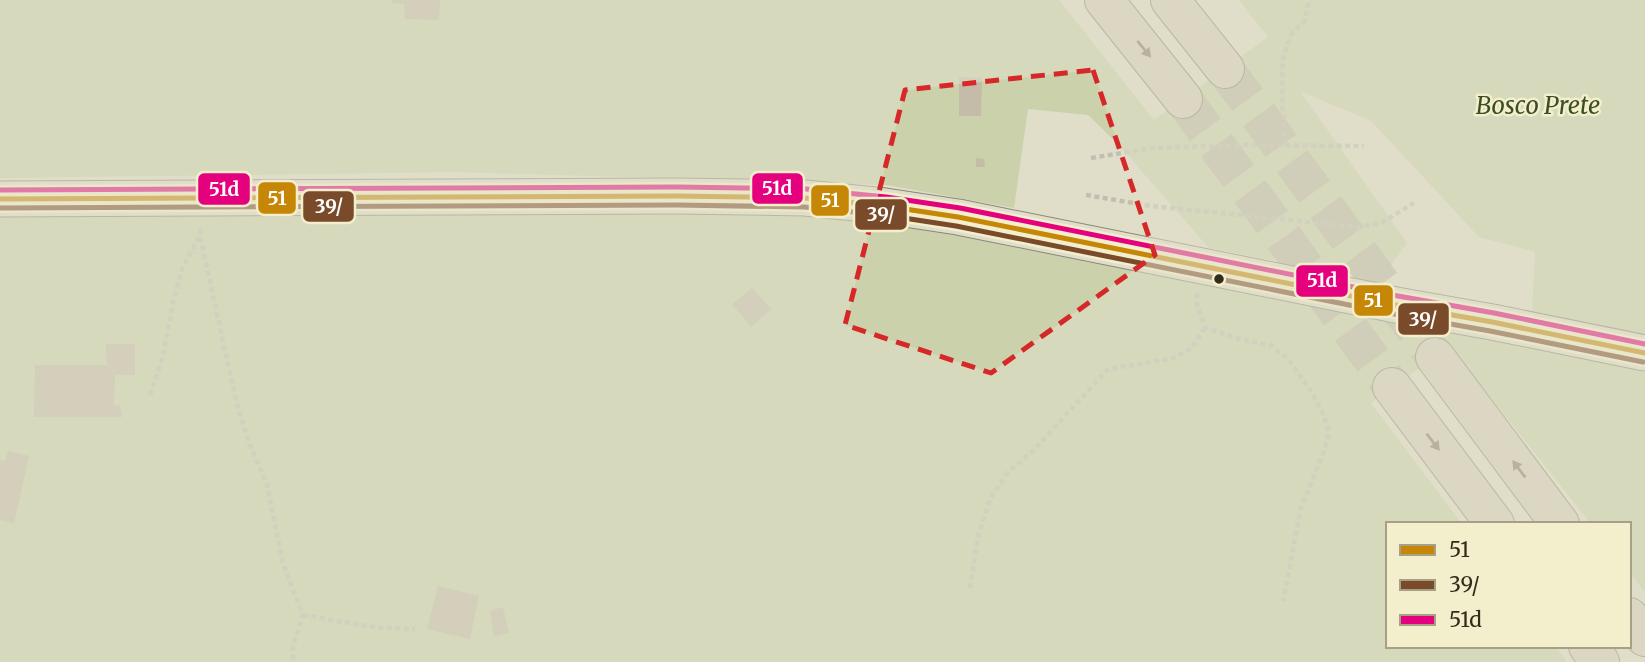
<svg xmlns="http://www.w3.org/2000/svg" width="1645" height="662" font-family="Merriweather,serif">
<rect width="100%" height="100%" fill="#e0dec8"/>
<g fill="#cbd2ab">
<polygon points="0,0 1059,0 1154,120 1268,37 1239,0 1645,0 1645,335 1532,311 1535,252 1479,237 1371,121 1300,91 1407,243 1392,264 1364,278 1209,248 1119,145 1088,115 1028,109 1014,208 887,185 456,172 0,178"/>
<polygon points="706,211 850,216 991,240 1645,367 1645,592 1629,572 1629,524 1591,524 1450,346 1371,403 1462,524 1388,524 1388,646 1555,646 1567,662 0,662 0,217"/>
</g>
<g fill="#c4bca9">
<polygon points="392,0 440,0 439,20 405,19 404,4 392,3"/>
<polygon points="959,77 982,78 981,116 959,116"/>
<polygon points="976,158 984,159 985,167 976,167"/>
<polygon points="752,288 771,309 751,327 732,304"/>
<polygon points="106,344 135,344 135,375 115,375 114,406 120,405 122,417 34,417 35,365 107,365"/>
<polygon points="8,451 29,456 14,523 0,520 0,460 5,461"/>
<polygon points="438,586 479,596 470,639 427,629"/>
<polygon points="503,607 509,633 494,636 490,611"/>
</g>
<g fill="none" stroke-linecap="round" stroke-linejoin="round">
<g stroke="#bdbaa6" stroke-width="38" stroke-dasharray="38 19" stroke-linecap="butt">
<polyline points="1225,69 1435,357"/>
<polyline points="1183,99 1392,387"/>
</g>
<g stroke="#8a8779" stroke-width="37">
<polyline id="major" points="0,199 676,196 805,198 885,206 958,217 1396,305 1492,322 1645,353"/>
</g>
<g stroke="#8a8779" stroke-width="40">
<g id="highway">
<polyline points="1104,0 1183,99"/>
<polyline points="1170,0 1225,69"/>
<polyline points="1435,357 1560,524"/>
<polyline points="1392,387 1495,524"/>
<polyline points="1629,617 1645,637"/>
<polyline points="1588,646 1600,662"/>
</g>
</g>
<g stroke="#c1bfb2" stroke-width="4.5" stroke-dasharray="5 3.5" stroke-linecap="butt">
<polyline points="1285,145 1282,97 1283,58 1291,35 1305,20 1307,7 1311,0"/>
<polyline points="1091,158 1153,148 1242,145 1364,146"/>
<polyline points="1086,195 1151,206 1358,227 1381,223 1414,203"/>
<polyline points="201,229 200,236 237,405 249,443 267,484 283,564 303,615 293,646 293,662"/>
<polyline points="1197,293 1197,305 1205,327 1235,338 1272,346 1290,361 1314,396 1324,416 1329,434 1324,451 1301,508 1283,601"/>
<polyline points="150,395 163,356 173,302 182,269 199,237"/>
<polyline points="970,588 978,537 990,499 1008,472 1033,451 1108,369 1174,358 1192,348 1205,327"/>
<polyline points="303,615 379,628 415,629"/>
</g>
<use href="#major" stroke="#e0decb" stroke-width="35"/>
<use href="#highway" stroke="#d4cfba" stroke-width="38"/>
<g stroke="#f3efcd" stroke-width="10">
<polyline id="bus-1" points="0,199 676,196 805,198 885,206 958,217 1396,305 1492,322 1645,353"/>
</g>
<g stroke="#f3efcd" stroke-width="10">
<polyline id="bus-2" points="0,208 676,205 804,207 884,215 956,226 1394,314 1490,331 1643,362"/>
</g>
<g stroke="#f3efcd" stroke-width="10">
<polyline id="bus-3" points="0,190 676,187 806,189 886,197 960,208 1398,296 1494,313 1645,344"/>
</g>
<use href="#bus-1" stroke="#c68707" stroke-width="5"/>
<use href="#bus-2" stroke="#7a4b2a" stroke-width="5"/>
<use href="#bus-3" stroke="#e5007d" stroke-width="5"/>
</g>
<defs><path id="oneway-solid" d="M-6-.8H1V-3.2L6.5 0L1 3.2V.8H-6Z" transform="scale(1.75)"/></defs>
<g fill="#847d6b">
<use href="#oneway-solid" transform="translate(1144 49) rotate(51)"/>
<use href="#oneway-solid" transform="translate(1433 442) rotate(53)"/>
<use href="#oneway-solid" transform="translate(1519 469) rotate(-127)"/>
</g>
<path d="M0 0H1645V662H0ZM1093 70 1155 255 991 373 845 325 905 90Z" fill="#e0dec8" fill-opacity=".55" fill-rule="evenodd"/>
<path fill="none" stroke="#d62828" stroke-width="5" stroke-dasharray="14 9" stroke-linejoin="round" d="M1093 70 1155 255 991 373 845 325 905 90Z"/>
<circle fill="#332b1c" stroke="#f3efcd" stroke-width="2.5" cx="1219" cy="279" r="6"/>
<g text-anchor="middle" stroke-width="5" stroke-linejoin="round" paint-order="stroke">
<g font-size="24" font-style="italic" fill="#3c4e23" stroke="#f3efcd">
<text x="1538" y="114">Bosco Prete</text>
</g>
</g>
<g stroke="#f3efcd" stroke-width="2.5">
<rect x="751" y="172" width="53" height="33" rx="7" fill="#e5007d"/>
<rect x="197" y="172" width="54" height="34" rx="7" fill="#e5007d"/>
<rect x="257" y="181" width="40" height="34" rx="7" fill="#c68707"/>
<rect x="810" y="184" width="40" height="33" rx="7" fill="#c68707"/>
<rect x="302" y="190" width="53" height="33" rx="7" fill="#7a4b2a"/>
<rect x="854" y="198" width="54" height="33" rx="7" fill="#7a4b2a"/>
<rect x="1295" y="264" width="54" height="34" rx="7" fill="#e5007d"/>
<rect x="1353" y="284" width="41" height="33" rx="7" fill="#c68707"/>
<rect x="1397" y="302" width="53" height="34" rx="7" fill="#7a4b2a"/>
</g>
<g font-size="19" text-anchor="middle" font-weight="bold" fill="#fff">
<text x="777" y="195">51d</text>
<text x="224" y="196">51d</text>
<text x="277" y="205">51</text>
<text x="830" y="207">51</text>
<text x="329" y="213">39/</text>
<text x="881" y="221">39/</text>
<text x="1322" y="287">51d</text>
<text x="1373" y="307">51</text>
<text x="1423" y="326">39/</text>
</g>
<rect x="1386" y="522" width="245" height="126" fill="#f3efcd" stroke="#a6a186" stroke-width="2"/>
<rect x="1400" y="545" width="35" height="10" fill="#c68707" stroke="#a6a186" stroke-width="2"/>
<text x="1449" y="557" font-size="21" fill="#332b1c">51</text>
<rect x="1400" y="580" width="35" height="10" fill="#7a4b2a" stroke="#a6a186" stroke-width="2"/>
<text x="1449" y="592" font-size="21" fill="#332b1c">39/</text>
<rect x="1400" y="615" width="35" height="10" fill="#e5007d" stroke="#a6a186" stroke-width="2"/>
<text x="1449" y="627" font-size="21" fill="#332b1c">51d</text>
</svg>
